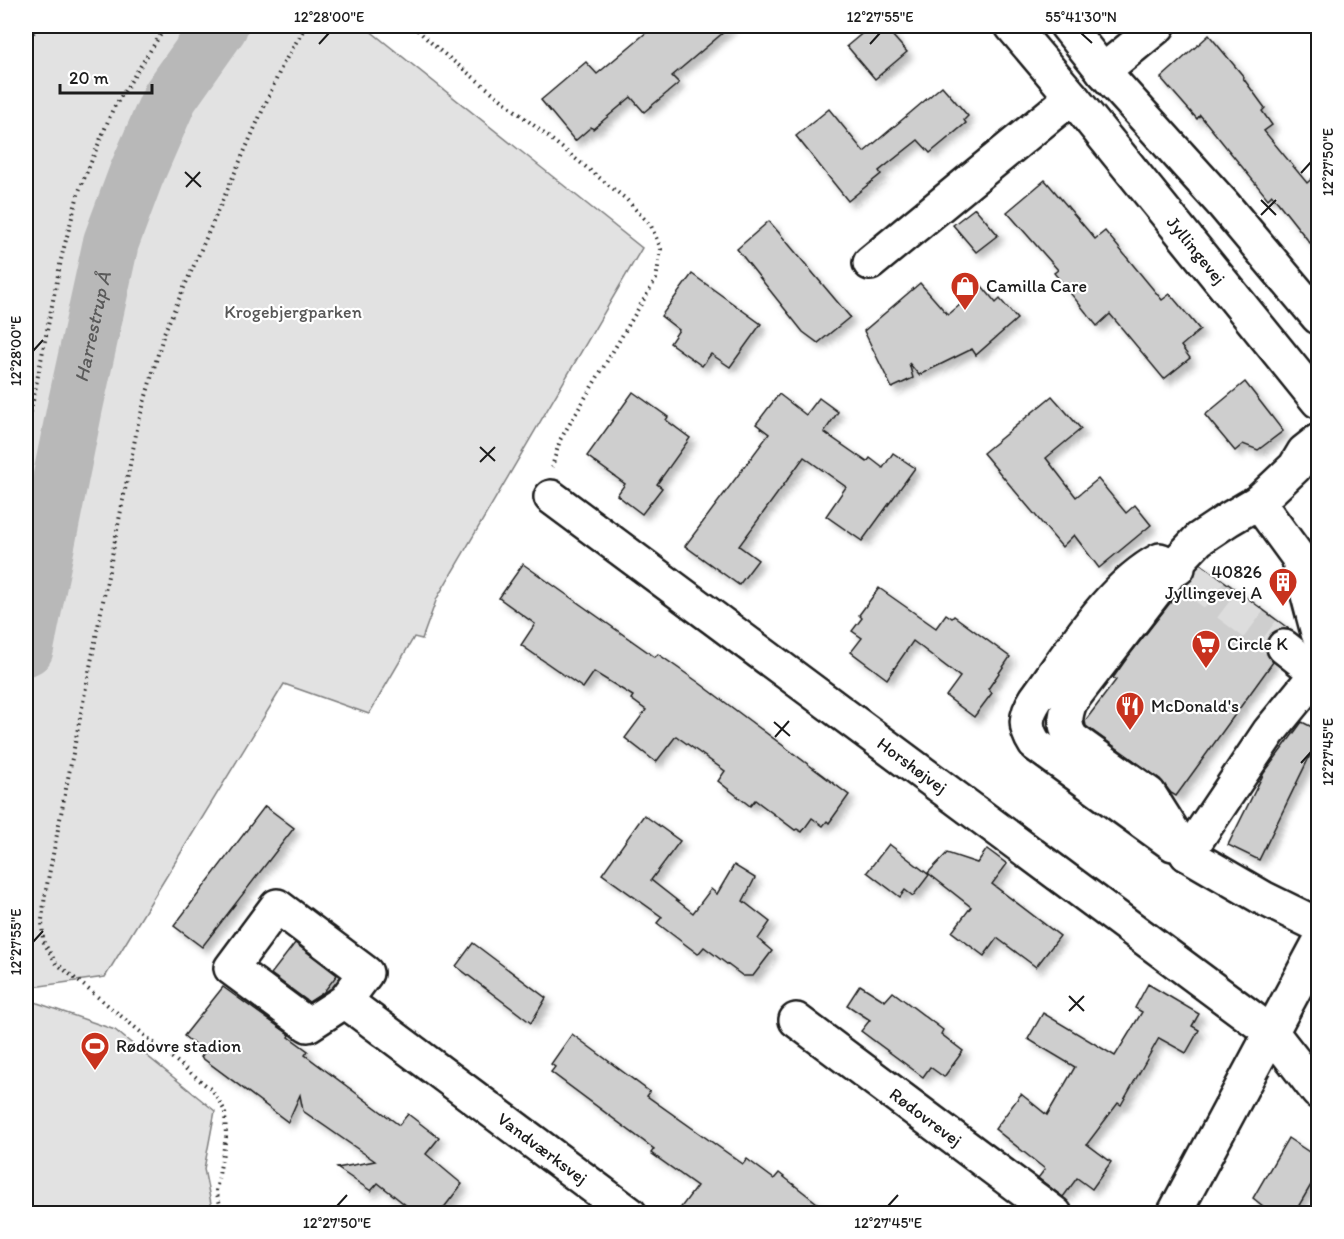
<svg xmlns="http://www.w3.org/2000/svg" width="1344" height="1239" font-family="Itim,sans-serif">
<defs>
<filter id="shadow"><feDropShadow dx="5.5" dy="5.5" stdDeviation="3" flood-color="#0004"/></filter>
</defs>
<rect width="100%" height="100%" fill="#fff"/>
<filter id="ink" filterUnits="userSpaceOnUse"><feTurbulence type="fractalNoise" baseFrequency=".0167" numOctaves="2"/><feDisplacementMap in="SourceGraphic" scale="12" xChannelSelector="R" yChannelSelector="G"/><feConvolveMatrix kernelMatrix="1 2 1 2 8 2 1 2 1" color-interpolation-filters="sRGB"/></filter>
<g filter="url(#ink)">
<g fill="#e2e2e2" stroke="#7f7f7f" stroke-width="1.5">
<polygon points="26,26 364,26 642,248 437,598 422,639 414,637 369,714 284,684 105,977 26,988"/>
<polygon points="26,999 115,1030 215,1111 204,1169 213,1213 26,1213"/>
</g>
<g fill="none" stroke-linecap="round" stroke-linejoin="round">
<path stroke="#b8b8b8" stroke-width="56" id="s1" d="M26 648 75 407 111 242 136 175 170 97 220 26"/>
</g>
<g fill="#cecece" stroke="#1c1c1c" stroke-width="1.5" filter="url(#shadow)">
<polygon points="654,26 731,26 672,76 679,83 644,112 631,97 593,129 591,127 575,141 541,100 586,62 597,74"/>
<polygon points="871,26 884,26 907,52 875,79 847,46"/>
<polygon points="1209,35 1244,77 1243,78 1265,108 1262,111 1272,125 1264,131 1307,183 1318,173 1318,253 1272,195 1268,199 1200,115 1197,119 1161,78"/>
<polygon points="942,86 968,116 964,120 966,123 930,153 918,140 879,171 881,174 848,201 796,136 829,109 864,152"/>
<polygon points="1045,180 1095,239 1105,231 1162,300 1170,294 1200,330 1181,346 1190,358 1164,379 1110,314 1097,326 1054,273 1058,270 1007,212"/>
<polygon points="975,208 998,235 976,252 953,225"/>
<polygon points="769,221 850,317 818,343 803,332 737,249"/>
<polygon points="692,274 761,324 730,367 711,354 702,366 670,343 679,330 661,316"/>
<polygon points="920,283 948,315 982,286 996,303 1000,299 1017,319 976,355 972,349 919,375 909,363 913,378 892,388 864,331"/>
<polygon points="1245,382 1283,431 1258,450 1243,444 1235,451 1205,415"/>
<polygon points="633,392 668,417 666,420 690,438 657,484 662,488 642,514 617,495 625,484 587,456"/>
<polygon points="779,394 806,415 819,398 838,412 824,432 867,462 870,458 883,468 893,453 915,468 862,541 826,516 846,487 804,457 739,546 758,560 739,585 685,546 769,434 756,424"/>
<polygon points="1052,396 1081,429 1046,458 1076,497 1098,479 1126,513 1135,505 1151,525 1099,568 1074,535 1062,547 983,453"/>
<polygon points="523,564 655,657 658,654 698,682 849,795 829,823 827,821 823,826 812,818 802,832 797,829 795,830 755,800 750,806 718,781 725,771 676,736 656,762 625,738 646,710 631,699 633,696 594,672 583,688 521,645 535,624 499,598"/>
<polygon points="1201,564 1289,629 1278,629 1269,636 1265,645 1266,653 1273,662 1176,796 1171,793 1160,779 1086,726 1085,721 1116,680 1113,678 1127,658 1184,585 1189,583 1195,576 1196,569"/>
<polygon points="879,588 936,628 946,614 952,618 954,616 1010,657 988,689 992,693 974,717 946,696 960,677 913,641 887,679 851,652 862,638 852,631 862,618 859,615"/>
<polygon points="1302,722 1318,730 1318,739 1259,860 1228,845 1264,773"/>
<polygon points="265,806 294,828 202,947 174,926"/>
<polygon points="644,815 680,841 651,880 693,913 711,889 717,894 734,865 755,878 743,901 770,922 758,939 772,951 753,976 743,976 704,947 698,954 657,923 662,917 602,874"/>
<polygon points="889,844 929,875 913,896 905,890 900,897 867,872"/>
<polygon points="987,849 1007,864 992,884 1060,936 1036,967 997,938 984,956 952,932 971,907 928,873 947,853 977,863"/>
<polygon points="295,943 337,975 323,993 309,1002 271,974"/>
<polygon points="473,943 546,998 531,1023 456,966"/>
<polygon points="1148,984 1199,1014 1192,1026 1199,1030 1186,1053 1159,1038 1121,1105 1118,1103 1087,1144 1111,1162 1092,1189 1077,1178 1063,1197 1038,1178 1045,1169 995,1129 1021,1094 1047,1115 1075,1067 1028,1039 1043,1013 1115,1056 1142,1012 1135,1008"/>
<polygon points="860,985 885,1001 893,992 943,1030 941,1034 963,1051 944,1077 930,1067 923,1077 861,1031 870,1020 847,1005"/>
<polygon points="223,987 290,1035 289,1037 308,1051 305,1055 399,1125 408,1114 439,1138 426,1154 462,1184 439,1214 417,1214 378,1183 371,1191 337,1168 375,1161 303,1111 300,1095 288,1122 201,1057 204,1053 184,1036"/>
<polygon points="572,1034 650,1092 647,1096 743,1164 747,1159 774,1179 779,1173 831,1214 676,1214 697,1186 651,1153 654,1149 551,1072 555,1067 551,1064"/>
<polygon points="1288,1138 1318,1158 1318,1173 1294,1214 1273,1214 1253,1198"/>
</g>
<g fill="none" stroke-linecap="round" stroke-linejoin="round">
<polyline stroke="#ddd" stroke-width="33" stroke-dasharray="33 16" stroke-linecap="butt" points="1188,575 1284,647"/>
<g stroke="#1c1c1c" stroke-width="38">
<g id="minor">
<path id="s2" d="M1012 26 1072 97 1318 401"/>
<polyline points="1067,26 1103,71 1223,204 1318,317"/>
<polyline points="1103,71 1158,26"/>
<polyline points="870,263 1072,97"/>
<polyline points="1318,441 1304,452 1295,467 1258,502 1298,557 1318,633"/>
<path id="s3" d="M551 497 1272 1033 1318 1092"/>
<polyline points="1284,647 1317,673"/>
<polyline points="1318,672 1269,732 1187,854 1263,898 1318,925"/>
<path d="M1173 844 1035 744C1024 727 1025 716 1036 699 1069 654 1110 586 1160 560L1178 568"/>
<path d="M1187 854 1149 794 1072 739C1063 726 1065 716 1070 702L1181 558 1199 539 1229 519 1258 502"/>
<path id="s4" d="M345 1001 308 1025 231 968 277 906 366 973 345 1001 630 1214"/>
<path id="s5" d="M796 1020 1055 1214"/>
<polyline points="1174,1214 1318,945"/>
</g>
</g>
<g stroke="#1c1c1c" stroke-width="4" stroke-dasharray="1.5 4.5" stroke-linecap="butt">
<polyline points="413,26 438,49 626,199 651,226 661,249 656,279 560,440 552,467"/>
<polyline points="26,43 38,26"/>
<polyline points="26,436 62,255 79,191 113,109 166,26"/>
<polyline points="223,1214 216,1191 226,1137 225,1111 213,1091 56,963 43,941 42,920 45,895 138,424 164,333 283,64 306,26"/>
</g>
<use href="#minor" stroke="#fff" stroke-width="33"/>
</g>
</g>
<path fill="none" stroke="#1c1c1c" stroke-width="2" d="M1081 33 1092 43M319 44 329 33M870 44 880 33M185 172 201 187M1301 173 1311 162M186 187 200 172M1261 200 1276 215M1261 215 1276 200M33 351 43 340M480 447 495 461M480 462 495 447M774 722 790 736M775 737 789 721M1301 763 1311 752M33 942 43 931M1069 996 1084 1011M1069 1011 1084 996M337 1206 347 1195M888 1206 898 1195"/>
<defs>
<g id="shop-pin" transform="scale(1.5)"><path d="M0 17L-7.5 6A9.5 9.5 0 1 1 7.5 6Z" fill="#c8321e" stroke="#fff"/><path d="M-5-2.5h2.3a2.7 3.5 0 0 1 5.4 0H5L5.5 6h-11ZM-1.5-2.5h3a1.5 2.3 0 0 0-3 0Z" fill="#fff"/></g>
<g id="building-pin" transform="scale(1.5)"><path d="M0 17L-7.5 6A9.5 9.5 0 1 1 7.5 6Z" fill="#c8321e" stroke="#fff"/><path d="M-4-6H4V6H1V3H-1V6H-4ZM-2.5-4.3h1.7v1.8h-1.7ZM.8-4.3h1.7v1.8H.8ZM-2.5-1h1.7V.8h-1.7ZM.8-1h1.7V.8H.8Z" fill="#fff"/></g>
<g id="supermarket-pin" transform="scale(1.5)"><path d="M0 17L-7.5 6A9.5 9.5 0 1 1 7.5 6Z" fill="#c8321e" stroke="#fff"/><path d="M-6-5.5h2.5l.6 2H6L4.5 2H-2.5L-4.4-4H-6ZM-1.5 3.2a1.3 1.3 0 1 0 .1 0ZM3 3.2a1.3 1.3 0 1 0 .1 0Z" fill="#fff"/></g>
<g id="restaurant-pin" transform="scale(1.5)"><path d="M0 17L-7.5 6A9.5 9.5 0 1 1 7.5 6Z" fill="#c8321e" stroke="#fff"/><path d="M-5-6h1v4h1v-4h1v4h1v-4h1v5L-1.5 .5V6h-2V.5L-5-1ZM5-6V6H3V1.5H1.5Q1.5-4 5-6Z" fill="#fff"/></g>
<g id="stadium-pin" transform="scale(1.5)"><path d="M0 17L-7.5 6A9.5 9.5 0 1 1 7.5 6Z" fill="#c8321e" stroke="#fff"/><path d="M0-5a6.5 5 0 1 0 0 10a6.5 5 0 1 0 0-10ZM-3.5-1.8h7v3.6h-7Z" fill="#fff"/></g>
</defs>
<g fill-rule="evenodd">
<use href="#shop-pin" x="965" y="286"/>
<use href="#building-pin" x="1283" y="582"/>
<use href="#supermarket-pin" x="1206" y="644"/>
<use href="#restaurant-pin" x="1130" y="706"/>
<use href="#stadium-pin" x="95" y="1046"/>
</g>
<g text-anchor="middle" stroke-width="4.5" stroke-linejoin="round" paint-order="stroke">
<g font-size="18" fill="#1c1c1c" stroke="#fff">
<text dy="6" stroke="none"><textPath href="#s2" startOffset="290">Jyllingevej</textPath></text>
<text dy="6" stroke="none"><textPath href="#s3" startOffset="450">Horshøjvej</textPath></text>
<text dy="6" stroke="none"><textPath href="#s5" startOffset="162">Rødovrevej</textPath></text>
<text dy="6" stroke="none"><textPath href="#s4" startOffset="610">Vandværksvej</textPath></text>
</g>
<g font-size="18" fill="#1c1c1c" stroke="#fff" text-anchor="start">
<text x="986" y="292">Camilla Care</text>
<text x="1262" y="578" text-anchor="end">40826<tspan x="1262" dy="21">Jyllingevej A</tspan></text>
<text x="1227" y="650">Circle K</text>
<text x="1151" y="712">McDonald's</text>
<text x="116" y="1052">Rødovre stadion</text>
</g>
<g font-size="18" fill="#575757" stroke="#fff">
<text x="293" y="318">Krogebjergparken</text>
</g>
<g font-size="20" font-style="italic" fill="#5a5a5a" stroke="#fff">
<text dy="7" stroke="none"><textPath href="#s1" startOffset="328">Harrestrup Å</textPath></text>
</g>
</g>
<rect width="1344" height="1239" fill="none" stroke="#fff" stroke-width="66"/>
<path d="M60 84v9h92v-9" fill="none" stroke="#1c1c1c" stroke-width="3"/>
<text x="69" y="84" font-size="18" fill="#1c1c1c" stroke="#ffffff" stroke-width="4.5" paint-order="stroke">20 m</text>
<rect x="33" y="33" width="1278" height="1173" fill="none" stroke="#1c1c1c" stroke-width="2"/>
<g font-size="15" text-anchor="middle" fill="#1c1c1c">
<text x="329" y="22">12°28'00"E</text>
<text x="880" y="22">12°27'55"E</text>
<text x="1081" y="22">55°41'30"N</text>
<text transform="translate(1328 162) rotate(-90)" y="5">12°27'50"E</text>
<text transform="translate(16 351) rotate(-90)" y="5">12°28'00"E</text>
<text transform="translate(1328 752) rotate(-90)" y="5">12°27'45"E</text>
<text transform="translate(16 942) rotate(-90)" y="5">12°27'55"E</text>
<text x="337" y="1228">12°27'50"E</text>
<text x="888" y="1228">12°27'45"E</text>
</g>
</svg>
